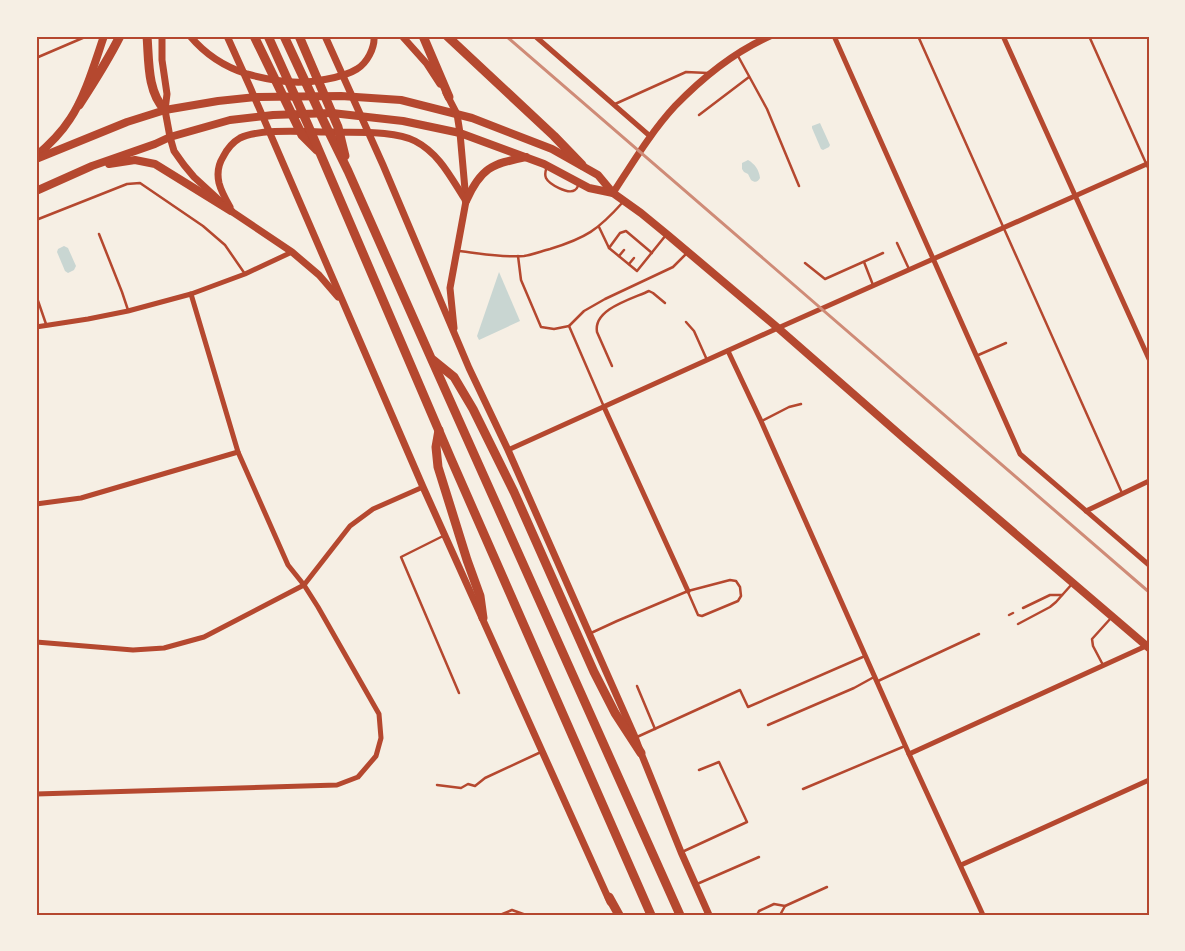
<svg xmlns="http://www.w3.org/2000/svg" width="1185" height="951" font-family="'Noto Sans',sans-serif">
<rect width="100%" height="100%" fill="#f6efe4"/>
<g fill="#c9d6d2">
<polygon points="820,123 830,145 829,147 823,150 821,149 812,128 812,126"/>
<path d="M748 160C755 164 759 170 760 178 758 182 755 183 751 180L748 174 744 172 742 169V163Z"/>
<polygon points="64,246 68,248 76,266 74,270 68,273 65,271 57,252 58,249"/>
<polygon points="499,272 520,321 479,340 477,336"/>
</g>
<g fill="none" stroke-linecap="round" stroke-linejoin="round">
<g stroke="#b5482f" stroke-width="2.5">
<polyline points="918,36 1122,493"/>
<polyline points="1089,36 1149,170"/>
<polyline points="738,56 767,109 799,186"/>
<polyline points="36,58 85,37 95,36"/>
<polyline points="615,104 686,72 708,73"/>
<polyline points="699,115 749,77"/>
<path d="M547 166C546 170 544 174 546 178 549 184 568 195 575 190 577 189 578 186 579 184"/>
<polyline points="36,220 127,184 140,183 203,226 225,245 245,274"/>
<polyline points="599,227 609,248 637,271 666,235"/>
<polyline points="99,234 122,292 128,310"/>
<polyline points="897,243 909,269"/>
<polyline points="609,248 620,233 626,231 652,253"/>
<path d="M458 251C479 253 503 258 524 256 532 255 542 251 550 249 586 238 598 230 623 202"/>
<polyline points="518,256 521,280 541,327 554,329 569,326 584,311 605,299 673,267 687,253"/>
<polyline points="619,256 624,250"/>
<polyline points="864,262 873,285"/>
<polyline points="805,263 825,279 883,253"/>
<polyline points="629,264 634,258"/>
<polyline points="36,295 46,324"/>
<polyline points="686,322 694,331 707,360"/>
<polyline points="569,326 604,407"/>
<polyline points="976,356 1006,343"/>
<path d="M612 366 597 332C593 309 632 299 649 291L653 293 665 303"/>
<polyline points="762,421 789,407 801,404"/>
<polyline points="443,536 401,557 459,693"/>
<polyline points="1023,608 1050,595 1062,595"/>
<polyline points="1009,615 1013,613"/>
<polyline points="1018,624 1050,607 1056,602 1072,584"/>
<polyline points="591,633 617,621 688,591 730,580 736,581 740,587 741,596 738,601 702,616 698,615 688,592"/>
<polyline points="1103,665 1093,646 1092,639 1111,618"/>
<polyline points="878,681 979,634"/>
<polyline points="637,686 655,729"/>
<polyline points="768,725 854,688 874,677"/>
<polyline points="637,737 740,690 748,707 865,656"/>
<polyline points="437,785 461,788 468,784 475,786 485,778 541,752"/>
<polyline points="803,789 905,746"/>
<polyline points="682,852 747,822 719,762 699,770"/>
<polyline points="697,884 759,857"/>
<polyline points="785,906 827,887"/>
<polyline points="500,915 512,910 526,915"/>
<polyline points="757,915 759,911 774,904 785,906 780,915"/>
</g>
<g stroke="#b5482f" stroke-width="5">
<polyline points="535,36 651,137"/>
<polyline points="834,36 1020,454 1149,565"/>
<polyline points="1003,36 1149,359"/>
<polyline points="36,327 88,319 128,311 191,294 245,274 292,252"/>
<polyline points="728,351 761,421 909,754 983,915"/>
<polyline points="604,407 688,591"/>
<polyline points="508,450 778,328 1149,163"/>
<polyline points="36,504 81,498 238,452"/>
<polyline points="1086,511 1149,481"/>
<polyline points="36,642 133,650 164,648 204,637 304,585 350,526 373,509 423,487"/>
<polyline points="909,754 1146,646"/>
<polyline points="36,794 337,785 358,777 376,756 381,738 379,714 318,607 304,585 288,565 238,452 191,294"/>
<polyline points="961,865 1149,780"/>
</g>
<g stroke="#b5482f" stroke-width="7">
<polyline points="162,36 162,60 167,94 165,110 170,137 174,151 184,165 194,177 231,211 292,252 319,275 338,297"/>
<path d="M190 36C205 54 225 67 247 74 262 78 278 81 293 82 310 83 343 78 357 69 367 63 375 48 374 36"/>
<polyline points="227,36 250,87 423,487 610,902"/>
<polyline points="325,36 383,165 469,368 508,450 635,737 641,753 681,852 709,915"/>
<polyline points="402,36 427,64 440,84"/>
<polyline points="446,93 457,114 460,133 466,201 450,288 454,328"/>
<path d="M613 193C632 164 651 132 675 106 702 78 734 52 770 36"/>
<path d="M230 207C226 200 221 191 219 183 217 174 218 165 223 157 227 149 233 142 240 138 260 128 309 132 332 132 355 133 394 130 415 141 440 154 451 178 466 201"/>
</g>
<g stroke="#b5482f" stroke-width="8">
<path d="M36 156C49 145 61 133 70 119 85 97 95 62 104 36"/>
<polyline points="36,159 127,122 165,110 218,101 257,97 341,96 401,100 472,118 552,149 598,175 613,193 641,213 669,236 778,328 906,440 1149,648"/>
<polyline points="109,164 135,160 155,164 231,211"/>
<polyline points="36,191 92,166 155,144 170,137 230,120 273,115 332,113 403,121 460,133 544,164 589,188 613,193"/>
<path d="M466 201C481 168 491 164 526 157"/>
</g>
<g stroke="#b5482f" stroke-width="9">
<path d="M147 36C149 60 147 92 165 110"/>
<polyline points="254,36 302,135 317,150"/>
<polyline points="268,36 308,125 451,459 651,915"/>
<polyline points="284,36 324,122 348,171 431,358 680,915"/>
<polyline points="299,36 338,127 345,156"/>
<polyline points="423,36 449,97"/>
<polyline points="447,36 554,136 582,165"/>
<path d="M79 105C94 82 108 60 120 36"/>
<polyline points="433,360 454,377 473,409 514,492 594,672 615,713 641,753"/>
<polyline points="439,430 436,447 438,467 467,560 480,596 483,618"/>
<polyline points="609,897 619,915"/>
</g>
<polyline stroke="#cf8b77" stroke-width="3" points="506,36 1149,592"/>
</g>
<rect width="1185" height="951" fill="none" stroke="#f6efe4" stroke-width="75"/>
<rect x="38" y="38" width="1110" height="876" fill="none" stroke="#b5482f" stroke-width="2"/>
</svg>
